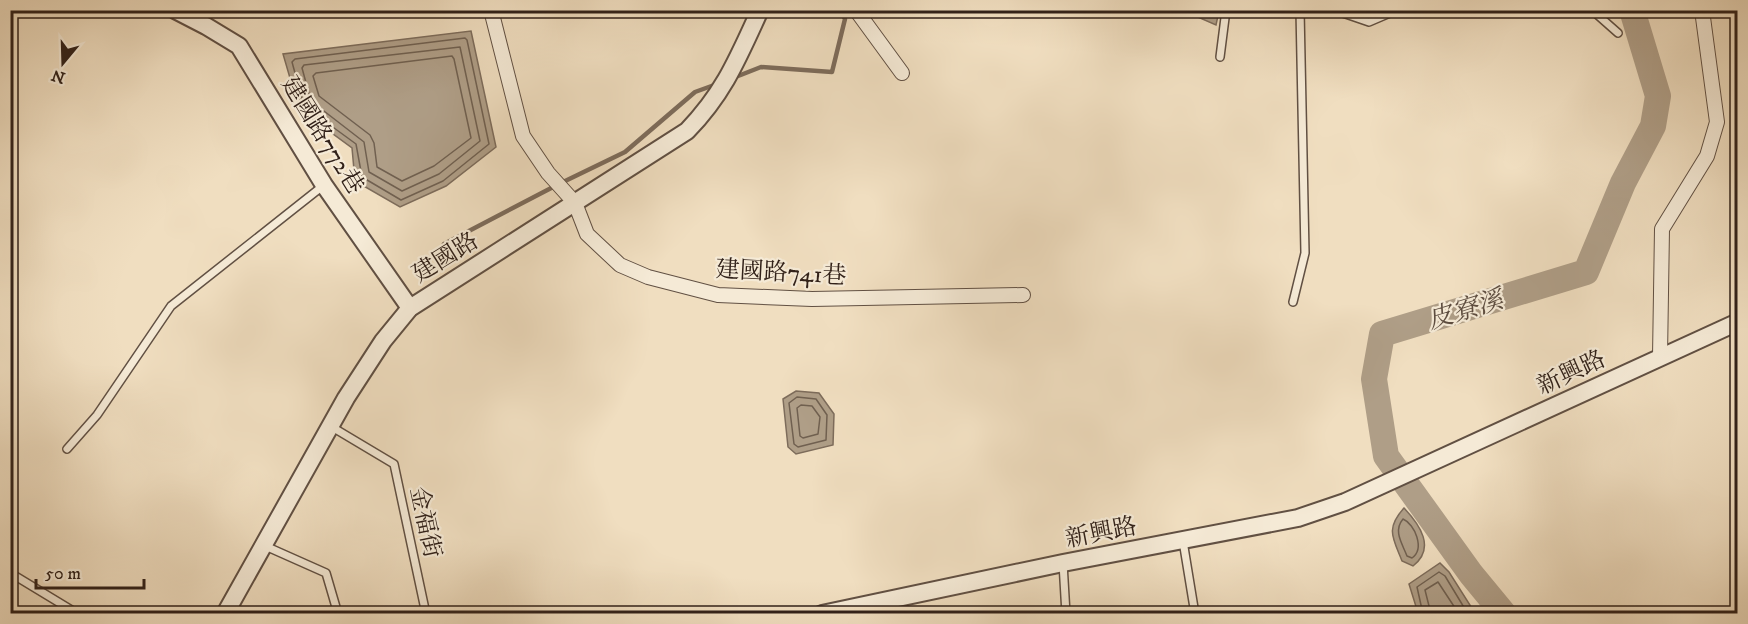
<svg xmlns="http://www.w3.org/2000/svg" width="1748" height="624" font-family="'IM FELL DW Pica','Noto Serif TC',serif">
<rect width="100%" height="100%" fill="#f0dec0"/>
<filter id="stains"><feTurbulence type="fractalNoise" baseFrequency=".00333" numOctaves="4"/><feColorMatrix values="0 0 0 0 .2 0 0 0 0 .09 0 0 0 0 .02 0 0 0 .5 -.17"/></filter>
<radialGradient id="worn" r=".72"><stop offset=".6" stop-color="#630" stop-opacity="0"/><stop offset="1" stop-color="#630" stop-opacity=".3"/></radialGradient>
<g fill="#af9e87" stroke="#7d6c5b" stroke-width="1.5">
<polygon points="1187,10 1219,11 1216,25 1186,12"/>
<polygon points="471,31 496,147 446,186 400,207 355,181 352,148 299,109 283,54"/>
<polygon points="796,391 819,393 834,414 833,445 796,454 788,447 783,399"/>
<path d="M1404 508C1420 525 1436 548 1413 566L1402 561C1393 538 1385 529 1404 508Z"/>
<polygon points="1440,563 1449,572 1475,613 1418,613 1409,584"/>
</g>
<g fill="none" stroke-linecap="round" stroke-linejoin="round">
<g stroke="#706050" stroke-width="1.5">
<polygon points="465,38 467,40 489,144 443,181 401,200 362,177 356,144 304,106 292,62 295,59"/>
<polygon points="460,47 480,141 439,174 402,191 369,172 364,142 311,101 302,68 304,65"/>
<polygon points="452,56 454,59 471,138 434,166 402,181 377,167 374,143 370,135 319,96 313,76 316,73"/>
<polygon points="797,397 816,399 827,415 826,440 798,447 794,444 789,403"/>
<polygon points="801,405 812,406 820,417 818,434 803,438 800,436 797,408"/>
<path d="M1403 519C1415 524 1425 549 1412 558L1407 556C1402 543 1393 531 1403 519Z"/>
<polyline points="1423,614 1417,587 1439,572 1445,576 1468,614"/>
<polyline points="1431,614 1425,590 1438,582 1459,614"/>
</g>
<g stroke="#7d6c5b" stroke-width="4.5">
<polyline points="733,78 761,67 832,72 845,19 840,10"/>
<polyline points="561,183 625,152 695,92 717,84"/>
<polyline points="444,244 557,185"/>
</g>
<polyline stroke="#af9e87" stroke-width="26" points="1504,614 1471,574 1386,456 1374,379 1382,334 1586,272 1623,183 1653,126 1658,96 1632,10"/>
<g stroke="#615043" stroke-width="10">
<g id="service">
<polyline points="1334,10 1369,22 1397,10"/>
<polyline points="1592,10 1618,33"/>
<polyline points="1220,57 1226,10"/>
<polyline points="1293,302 1305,253 1300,10"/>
<polyline points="332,427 394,464 426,614"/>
<polyline points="67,449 97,415 171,306 324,185"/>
<polyline points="1183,541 1195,614"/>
<polyline points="263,545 326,573 338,614"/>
<polyline points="1063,563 1066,614"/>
<polyline points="12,574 78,614"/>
</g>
</g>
<g stroke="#615043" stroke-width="16">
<g id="minor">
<polyline points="491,10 523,136 548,173 575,203 587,234 620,265 648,277 718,295 812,299 1023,295"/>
<polyline points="856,10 902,73"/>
<polyline points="1660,357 1662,229 1707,156 1717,122 1702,10"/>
</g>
</g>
<g stroke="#615043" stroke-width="20">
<g id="tertiary">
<polyline points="175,10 206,26 239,46 324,185 410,308"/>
<path d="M225 614 346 398 383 341 410 308 687 131C724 93 738 58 760 10"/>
<polyline points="822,614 1063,563 1298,518 1345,502 1738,322"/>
</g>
</g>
<use href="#service" stroke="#f5ead6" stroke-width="7"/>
<use href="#minor" stroke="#f5ead6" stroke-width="14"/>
<use href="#tertiary" stroke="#f5ead6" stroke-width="16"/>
</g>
<g text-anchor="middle" stroke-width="4.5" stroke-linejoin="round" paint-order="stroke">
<g font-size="24" fill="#312119" stroke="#f5ead6">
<text transform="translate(323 135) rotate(58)" y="8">建國路772巷</text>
<text transform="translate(445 257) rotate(-32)" y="8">建國路</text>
<text transform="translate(781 272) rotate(3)" y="8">建國路741巷</text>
<text transform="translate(1571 372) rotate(-25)" y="8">新興路</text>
<text transform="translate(426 522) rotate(78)" y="8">金福街</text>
<text transform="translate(1101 532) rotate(-11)" y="8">新興路</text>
</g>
<g font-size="26" font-style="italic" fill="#5d4d40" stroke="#f5ead6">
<text transform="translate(1465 309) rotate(-17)" y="9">皮寮溪</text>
</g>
</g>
<rect width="1748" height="624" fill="none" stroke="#f0dec0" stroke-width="36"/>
<rect x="12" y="12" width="1724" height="600" fill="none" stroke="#312119" stroke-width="3"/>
<rect x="18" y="18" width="1712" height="588" fill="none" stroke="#312119" stroke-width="1.5"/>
<g transform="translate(63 63) rotate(199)" stroke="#f5ead6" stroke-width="4.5" paint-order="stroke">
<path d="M0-4.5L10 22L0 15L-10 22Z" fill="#312119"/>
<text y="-9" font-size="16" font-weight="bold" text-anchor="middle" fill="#312119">N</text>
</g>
<path d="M36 579v9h108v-9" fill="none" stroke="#312119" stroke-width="3"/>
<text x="45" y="579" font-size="18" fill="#312119" stroke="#f5ead6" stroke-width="4.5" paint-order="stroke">50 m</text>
<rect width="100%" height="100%" filter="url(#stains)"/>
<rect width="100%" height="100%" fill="url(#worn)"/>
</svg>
